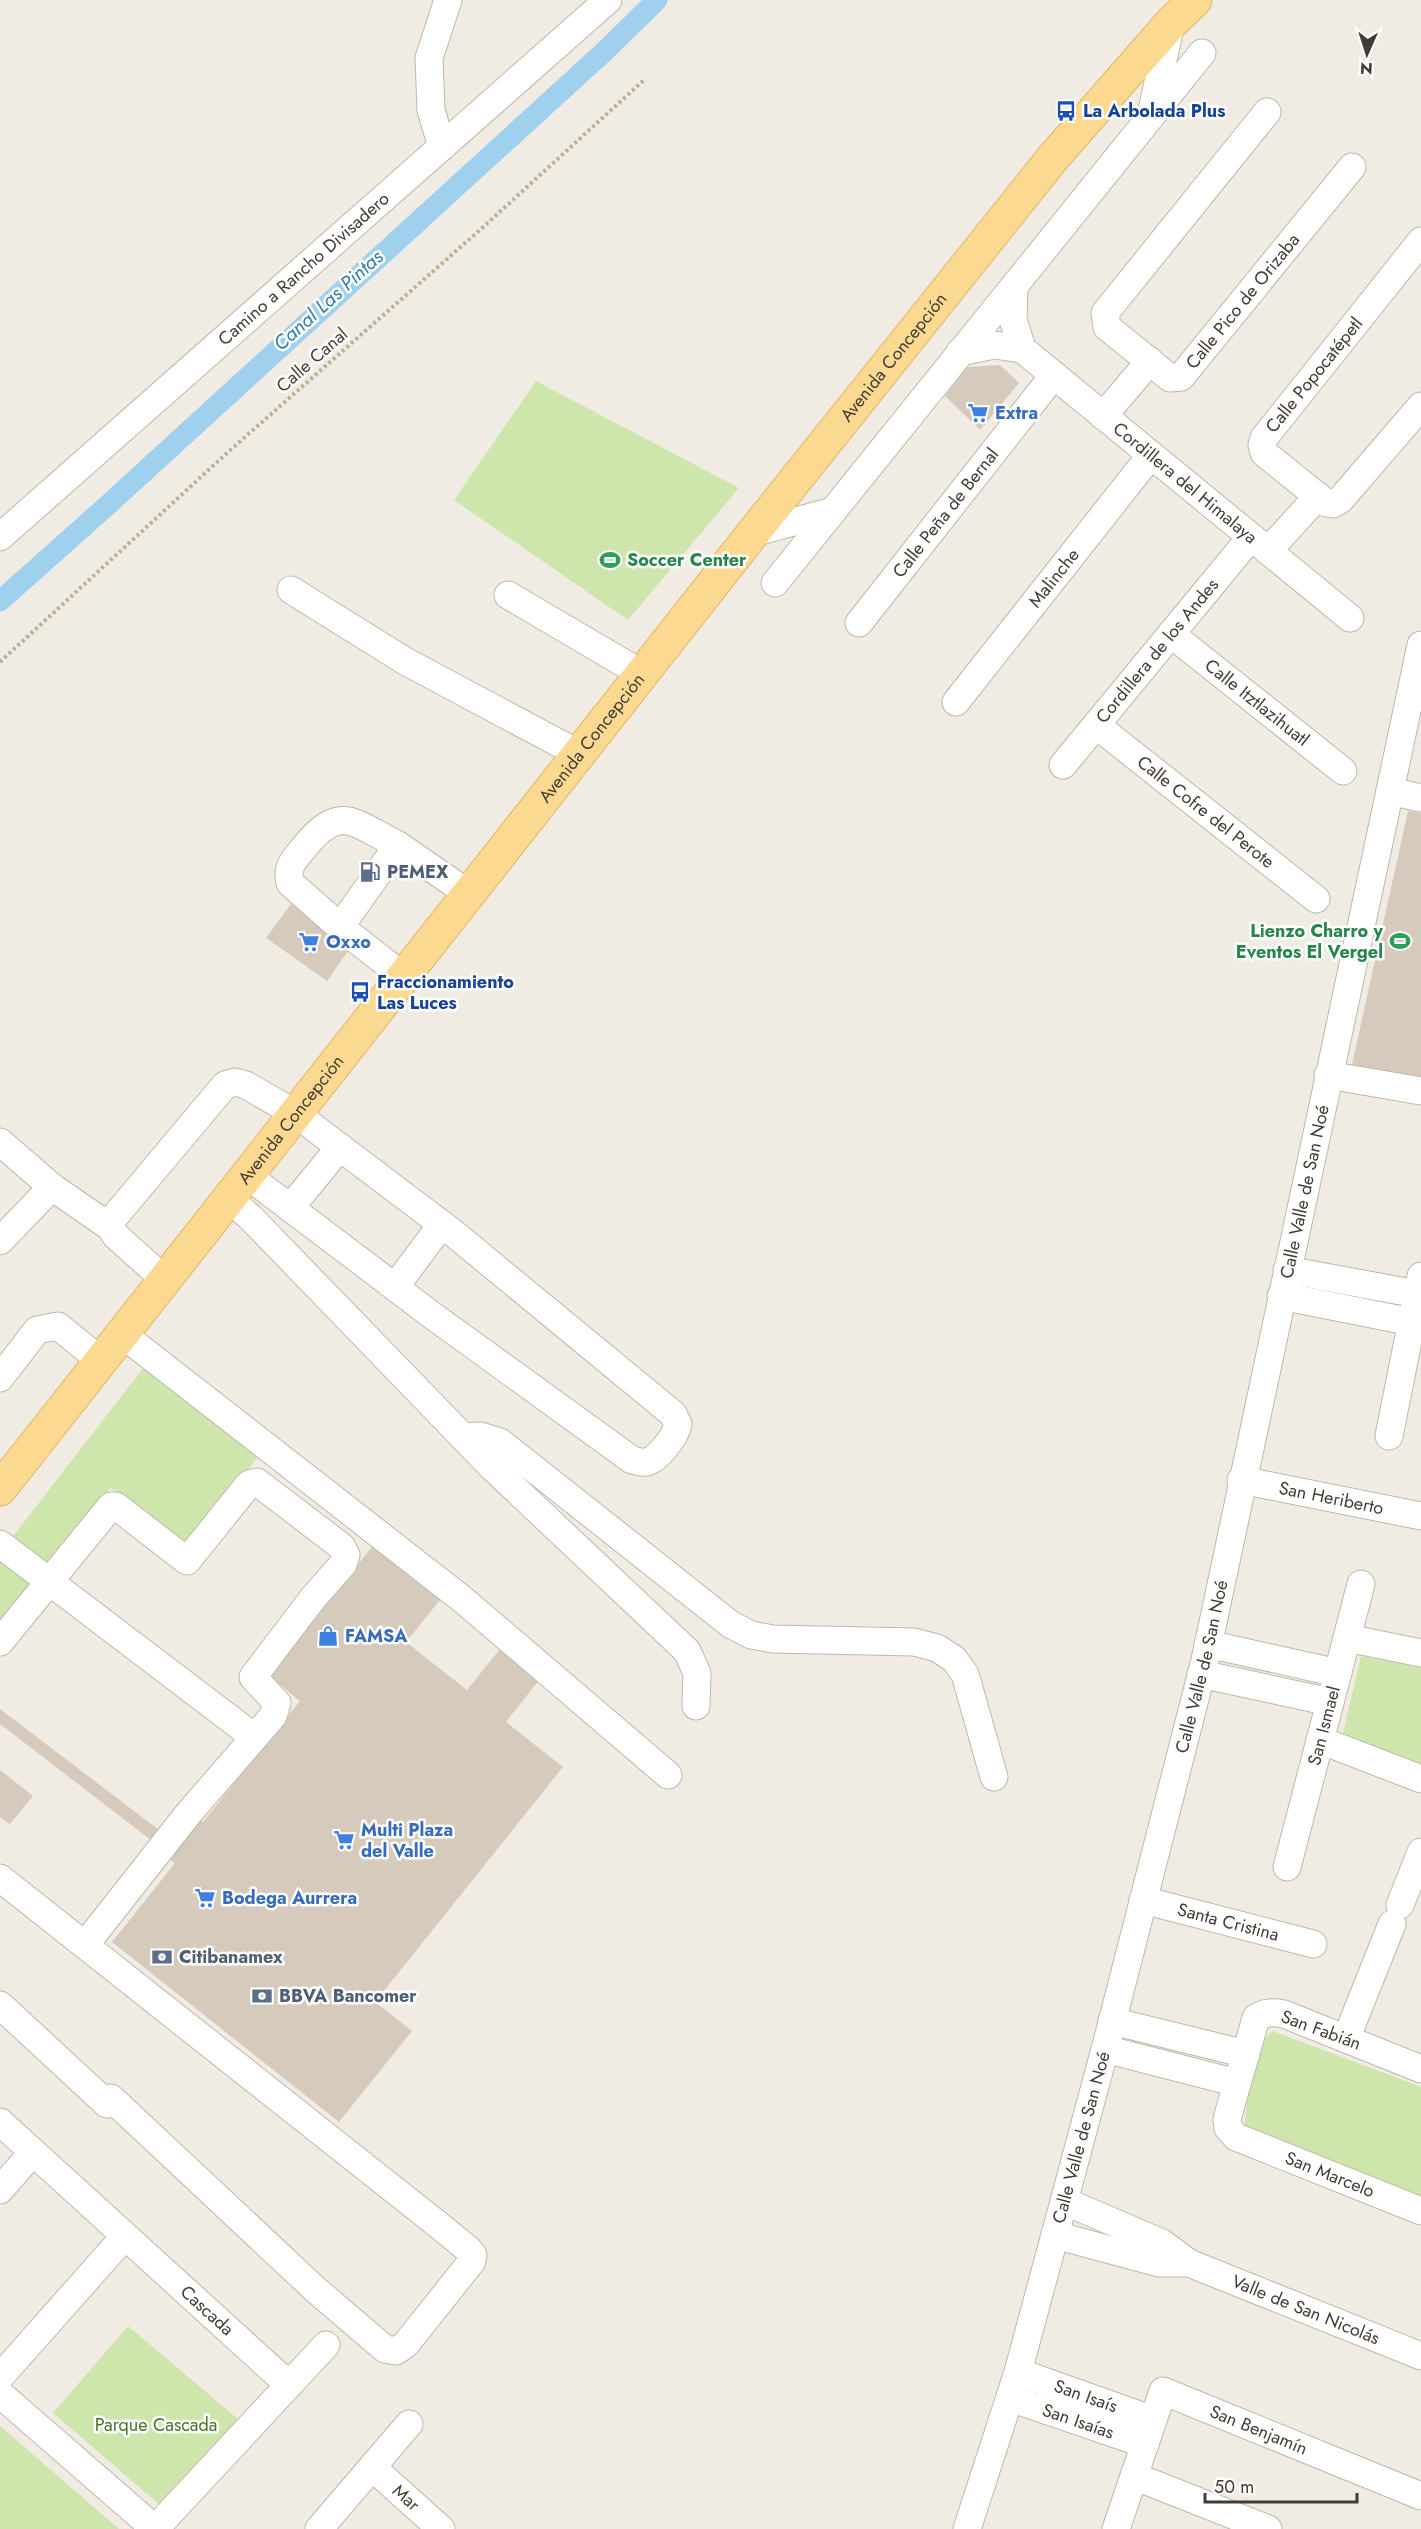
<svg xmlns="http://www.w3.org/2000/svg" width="1421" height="2529" font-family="Jost,sans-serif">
<rect width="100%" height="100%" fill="#f1ece3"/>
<g fill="#cee6ac">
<polygon points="536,381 739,488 628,620 454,500"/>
<polygon points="144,1367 259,1455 188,1549 111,1488 45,1568 11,1539"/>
<polygon points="0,1559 32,1584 0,1623"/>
<polygon points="1361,1656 1421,1668 1421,1767 1342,1737"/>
<polygon points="1273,2031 1421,2087 1421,2197 1244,2128 1249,2085 1262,2041"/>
<polygon points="128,2326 245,2425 167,2511 53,2413"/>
<polygon points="0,2426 119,2529 0,2529"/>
</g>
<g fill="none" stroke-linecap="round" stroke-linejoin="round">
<polyline stroke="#9fd1ee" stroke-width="21" points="0,601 100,512 606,50 657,0"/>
</g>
<g fill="#d6cabc">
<polygon points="1000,365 1019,383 980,430 945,396 967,367"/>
<polygon points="1408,811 1421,813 1421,1082 1351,1069"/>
<polygon points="291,904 351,947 327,981 266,938"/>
<polygon points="372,1547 440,1600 406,1642 467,1690 500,1649 539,1680 506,1722 563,1767 375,2002 412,2031 339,2122 112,1942 175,1863 168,1858 199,1820 203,1822 300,1701 269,1676"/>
<polygon points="0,1709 159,1830 151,1840 0,1724"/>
<polygon points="0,1770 33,1796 10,1824 0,1817"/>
</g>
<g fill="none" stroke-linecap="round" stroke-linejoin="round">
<g stroke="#bfb7a9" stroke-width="29">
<g id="minor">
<polyline points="1152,110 1171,23"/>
<path id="s1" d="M1267 112 1105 313 1107 327 1170 378 1181 377 1352 167"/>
<polyline points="442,147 431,110 429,58 448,0"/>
<polyline points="1421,241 1264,438 1262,445 1264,453 1326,503 1333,504 1341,499 1421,406"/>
<polyline points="1014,287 1013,319 1022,349"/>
<path id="s2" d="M960 352 994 345 1022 349 1350 618"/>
<polyline points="1103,416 1150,361"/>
<polyline points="753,533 833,511"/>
<path id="s3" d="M0 537 608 0"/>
<polyline points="1268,551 1318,496"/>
<polyline points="775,583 1202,53"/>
<polyline points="291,590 405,661 579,754"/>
<polyline points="508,595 642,674"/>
<path id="s4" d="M859 623 1054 375"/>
<path id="s5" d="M1171 634 1343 771"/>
<path id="s6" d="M956 702 1151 455"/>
<path id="s7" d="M1096 725 1316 899"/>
<path id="s8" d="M1063 765 1251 537"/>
<polyline points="1390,791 1421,798"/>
<path d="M340 927 290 883C286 868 293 861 302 850 340 802 352 822 398 845"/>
<polyline points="404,977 340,927 398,845 469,894"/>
<polyline points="1328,1075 1421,1091"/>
<polyline points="0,1142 52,1187 0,1241"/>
<polyline points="52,1187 110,1227"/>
<polyline points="229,1199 250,1217 492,1467 687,1651 697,1673 696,1706"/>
<polyline points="290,1208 340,1147"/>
<polyline points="1287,1270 1417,1294"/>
<path d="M165 1280 116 1236 110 1227 111 1221 225 1085 235 1082 246 1085 296 1114 452 1232 673 1414 678 1424C676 1436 659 1458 647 1462 642 1463 636 1461 632 1460L433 1316 248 1176"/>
<polyline points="395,1287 442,1224"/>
<polyline points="1281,1296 1412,1322"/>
<polyline points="122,1334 462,1599 668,1775"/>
<polyline points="0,1378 37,1330 58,1326 101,1361"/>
<polyline points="1389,1436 1421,1276"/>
<polyline points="463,1437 481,1436 500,1442 730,1624 751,1635 773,1639 914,1642 937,1648 954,1659 965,1674 994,1777"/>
<path id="s9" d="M1241 1480 1421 1516"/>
<polyline points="0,1544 254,1737"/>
<polyline points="1347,1638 1421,1653"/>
<polyline points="0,1642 111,1506 116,1506 187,1561 249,1484 257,1482 342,1547 346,1555 343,1564 313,1598 253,1677 277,1703 273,1716 188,1814 85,1945"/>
<polyline points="1208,1644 1338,1673"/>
<polyline points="1201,1674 1330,1702"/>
<polyline points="1320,1740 1421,1779"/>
<path id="s10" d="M1287 1867 1361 1584"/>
<polyline points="0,1878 436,2223 469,2250 473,2255 472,2261 406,2344 396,2351 385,2349 316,2290 111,2098 107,2104 0,2005"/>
<path id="s11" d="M1143 1900 1313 1944"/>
<polyline points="1400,1905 1421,1852"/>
<polyline points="1112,2021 1246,2054"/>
<polyline points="1346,2039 1392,1924"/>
<polyline points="1105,2049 1237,2083"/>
<path id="s12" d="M1421 2069 1284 2014C1273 2012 1265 2012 1256 2018L1227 2119 1228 2128 1236 2137 1421 2211"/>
<path id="s13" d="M0 2122 289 2385"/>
<polyline points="0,2190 33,2152"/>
<path id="s14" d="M1064 2201 1162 2243 1189 2263 1421 2356"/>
<polyline points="1055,2235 1159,2263 1189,2263"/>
<path id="s15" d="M1018 2372 1153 2420"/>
<polyline points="0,2377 125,2236"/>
<polyline points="0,2394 155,2529"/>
<path id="s16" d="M1010 2398 1145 2444"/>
<path id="s17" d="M372 2467 441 2529"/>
<polyline points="1134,2476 1268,2529"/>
<polyline points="155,2529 326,2345"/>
<polyline points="319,2529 409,2424"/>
<path id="s18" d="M967 2529 1018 2372 1108 2038 1205 1660 1421 645"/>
<path id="s19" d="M1116 2529 1163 2391 1421 2496"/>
</g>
</g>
<g stroke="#e1b562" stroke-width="35">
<g id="major">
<path id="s20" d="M0 1489 753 533 1052 159 1171 23 1195 0"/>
</g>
</g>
<polyline stroke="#beaf98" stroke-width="4" stroke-dasharray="3 3" stroke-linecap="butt" points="0,662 228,452 481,229 644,80"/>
<use href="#minor" stroke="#fff" stroke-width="27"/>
<use href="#major" stroke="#fcd991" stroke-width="33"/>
</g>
<defs>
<g id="bus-bare" transform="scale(1.62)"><path d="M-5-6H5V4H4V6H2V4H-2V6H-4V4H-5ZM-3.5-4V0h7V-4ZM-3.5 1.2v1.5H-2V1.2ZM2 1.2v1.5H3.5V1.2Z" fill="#1a4fb4" stroke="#fff" stroke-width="2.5" paint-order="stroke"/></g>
<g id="supermarket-bare" transform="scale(1.62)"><path d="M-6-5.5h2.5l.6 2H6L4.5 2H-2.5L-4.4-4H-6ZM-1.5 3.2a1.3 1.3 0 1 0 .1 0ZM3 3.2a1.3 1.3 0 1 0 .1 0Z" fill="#3f7fe0" stroke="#fff" stroke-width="2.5" paint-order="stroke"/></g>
<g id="stadium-bare" transform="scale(1.62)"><path d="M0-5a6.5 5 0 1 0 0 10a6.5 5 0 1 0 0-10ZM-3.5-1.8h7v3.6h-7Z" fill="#2e9e5b" stroke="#fff" stroke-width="2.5" paint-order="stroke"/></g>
<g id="fuel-bare" transform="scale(1.62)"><path d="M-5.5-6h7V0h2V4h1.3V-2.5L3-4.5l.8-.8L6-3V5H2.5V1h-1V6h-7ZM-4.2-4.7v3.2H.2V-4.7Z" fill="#5c6f8a" stroke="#fff" stroke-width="2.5" paint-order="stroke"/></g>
<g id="shop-bare" transform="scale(1.62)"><path d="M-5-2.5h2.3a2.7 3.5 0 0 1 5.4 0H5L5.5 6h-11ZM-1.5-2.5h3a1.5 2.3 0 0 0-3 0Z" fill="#3f7fe0" stroke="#fff" stroke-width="2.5" paint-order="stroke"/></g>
<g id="bank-bare" transform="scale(1.62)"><path d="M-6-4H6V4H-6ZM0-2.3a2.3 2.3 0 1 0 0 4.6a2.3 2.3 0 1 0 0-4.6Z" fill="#5c6f8a" stroke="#fff" stroke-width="2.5" paint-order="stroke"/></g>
</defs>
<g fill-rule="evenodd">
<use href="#bus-bare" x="1066" y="111"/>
<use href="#supermarket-bare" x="978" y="413"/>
<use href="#stadium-bare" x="610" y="560"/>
<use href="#fuel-bare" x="370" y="872"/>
<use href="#stadium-bare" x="1400" y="941"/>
<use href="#supermarket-bare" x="309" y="942"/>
<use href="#bus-bare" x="360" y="992"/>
<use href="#shop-bare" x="328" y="1636"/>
<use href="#supermarket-bare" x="344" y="1840"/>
<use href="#supermarket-bare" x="205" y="1898"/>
<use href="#bank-bare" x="162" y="1957"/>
<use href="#bank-bare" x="262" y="1996"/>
</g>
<g text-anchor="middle" stroke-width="5" stroke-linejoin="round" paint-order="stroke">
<g font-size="18" font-weight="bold" fill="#164399" stroke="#fff" text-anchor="start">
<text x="1083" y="117">La Arbolada Plus</text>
<text x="377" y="988">Fraccionamiento<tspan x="377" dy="21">Las Luces</tspan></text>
</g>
<g font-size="18" fill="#433c34" stroke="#fff">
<text dy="6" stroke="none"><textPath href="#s3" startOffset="405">Camino a Rancho Divisadero</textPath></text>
<text dy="6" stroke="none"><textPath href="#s1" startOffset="462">Calle Pico de Orizaba</textPath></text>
<text dy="6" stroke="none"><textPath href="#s20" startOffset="1442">Avenida Concepción</textPath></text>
<text transform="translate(312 360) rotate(-41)" y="6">Calle Canal</text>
<text transform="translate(1314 375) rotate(-51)" y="6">Calle Popocatépetl</text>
<text dy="6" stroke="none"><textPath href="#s2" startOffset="274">Cordillera del Himalaya</textPath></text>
<text dy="6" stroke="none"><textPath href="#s4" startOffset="140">Calle Peña de Bernal</textPath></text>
<text dy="6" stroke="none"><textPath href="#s6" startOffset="158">Malinche</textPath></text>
<text dy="6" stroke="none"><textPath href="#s8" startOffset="148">Cordillera de los Andes</textPath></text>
<text dy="6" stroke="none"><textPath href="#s5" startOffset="110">Calle Itztlazihuatl</textPath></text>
<text dy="6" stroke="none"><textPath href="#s20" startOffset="956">Avenida Concepción</textPath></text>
<text dy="6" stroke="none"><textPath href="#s7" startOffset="140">Calle Cofre del Perote</textPath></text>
<text dy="6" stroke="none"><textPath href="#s20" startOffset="470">Avenida Concepción</textPath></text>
<text dy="6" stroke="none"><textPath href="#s18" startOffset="1380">Calle Valle de San Noé</textPath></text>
<text dy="6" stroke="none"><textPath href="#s9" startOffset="92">San Heriberto</textPath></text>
<text dy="6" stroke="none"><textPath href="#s18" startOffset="894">Calle Valle de San Noé</textPath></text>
<text dy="6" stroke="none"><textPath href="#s10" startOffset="146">San Ismael</textPath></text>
<text dy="6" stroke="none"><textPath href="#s11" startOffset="88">Santa Cristina</textPath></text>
<text transform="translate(1321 2030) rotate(20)" y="6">San Fabián</text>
<text dy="6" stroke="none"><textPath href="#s18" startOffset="408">Calle Valle de San Noé</textPath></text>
<text dy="6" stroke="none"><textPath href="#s12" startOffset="404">San Marcelo</textPath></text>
<text dy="6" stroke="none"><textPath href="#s13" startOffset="280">Cascada</textPath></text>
<text dy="6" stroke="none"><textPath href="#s14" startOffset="266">Valle de San Nicolás</textPath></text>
<text dy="6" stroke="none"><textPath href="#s15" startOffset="72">San Isaís</textPath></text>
<text dy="6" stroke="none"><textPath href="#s16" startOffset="72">San Isaías</textPath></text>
<text dy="6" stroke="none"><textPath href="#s19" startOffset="249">San Benjamín</textPath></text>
<text dy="6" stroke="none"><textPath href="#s17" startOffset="46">Mar</textPath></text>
</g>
<g font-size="18" font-weight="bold" fill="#366cbe" stroke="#fff" text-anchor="start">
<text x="995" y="419">Extra</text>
<text x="326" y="948">Oxxo</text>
<text x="345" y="1642">FAMSA</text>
<text x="361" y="1836">Multi Plaza<tspan x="361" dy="21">del Valle</tspan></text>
<text x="222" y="1904">Bodega Aurrera</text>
</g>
<g font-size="18" font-weight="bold" fill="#27864d" stroke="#fff" text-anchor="start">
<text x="627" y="566">Soccer Center</text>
<text x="1383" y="937" text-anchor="end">Lienzo Charro y<tspan x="1383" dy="21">Eventos El Vergel</tspan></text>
</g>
<g font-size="18" font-weight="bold" fill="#4e5e75" stroke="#fff" text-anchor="start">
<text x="387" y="878">PEMEX</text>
<text x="179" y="1963">Citibanamex</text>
<text x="279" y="2002">BBVA Bancomer</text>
</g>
<g font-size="18" fill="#487328" stroke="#fff">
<text x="156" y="2431">Parque Cascada</text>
</g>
<g font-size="20" font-style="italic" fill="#2f7dac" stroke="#fff">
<text transform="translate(328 300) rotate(-42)" y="7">Canal Las Pintas</text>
</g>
</g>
<g transform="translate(1367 54) rotate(183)" stroke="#ffffff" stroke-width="4.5" paint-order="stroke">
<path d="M0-4.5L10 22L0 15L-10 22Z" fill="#433c34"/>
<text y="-9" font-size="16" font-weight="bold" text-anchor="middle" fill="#433c34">N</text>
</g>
<path d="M1205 2493v9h152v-9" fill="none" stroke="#433c34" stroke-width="3"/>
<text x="1214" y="2493" font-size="18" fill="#433c34" stroke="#ffffff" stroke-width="4.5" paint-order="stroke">50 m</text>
</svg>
